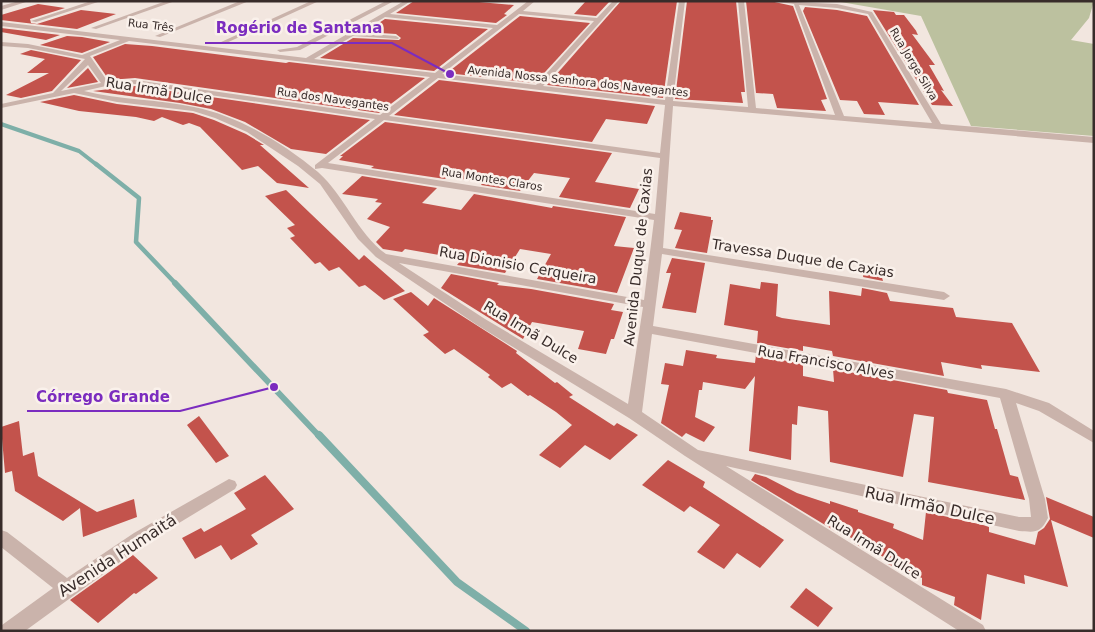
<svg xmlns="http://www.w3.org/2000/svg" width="1095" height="632" font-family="'DejaVu Sans',sans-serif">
<rect width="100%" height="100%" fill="#f2e6df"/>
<polygon fill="#bcc19f" points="835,1 1094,1 1089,18 1071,40 1094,44 1094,136 971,126 921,16"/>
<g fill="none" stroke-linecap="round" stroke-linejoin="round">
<polyline stroke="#7eafa8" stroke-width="4" points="1,124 79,151 97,165"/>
<polyline stroke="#7eafa8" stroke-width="4.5" points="96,164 139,198 136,242 176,284"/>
<polyline stroke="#7eafa8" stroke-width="6" points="175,283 320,437"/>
<polyline stroke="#7eafa8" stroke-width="8" points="319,435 457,582 526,631"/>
</g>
<g fill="#c3534c">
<polygon points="414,1 468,1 514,5 504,14 507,15 496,23 396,13"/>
<polygon points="586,1 610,1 596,16 574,14"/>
<polygon points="621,1 677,1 663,98 547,85"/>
<polygon points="687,1 736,1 745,92 741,92 743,103 675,99"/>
<polygon points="746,1 770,1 793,6 827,99 821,100 826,111 777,108 773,94 756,93"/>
<polygon points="38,4 65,8 30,19 31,23 37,24 81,10 116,14 77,29 1,20 1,15"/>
<polygon points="805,7 837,10 867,16 919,105 878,102 885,115 864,114 857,101 840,100 803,11"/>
<polygon points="873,10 894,12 896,15 904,15 917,32 916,31 918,35 912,34 935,65 929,65 944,91 941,90 953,106 932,105"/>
<polygon points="520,16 590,23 535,83 447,73"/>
<polygon points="385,19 488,29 434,71 320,58 353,38 399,40 401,38 396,34 365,32"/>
<polygon points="1,28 60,35 46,40 1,32"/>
<polygon points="67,36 82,37 110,42 82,53 40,45"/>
<polygon points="125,44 152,46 286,63 289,62 425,78 379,113 135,78 109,80 93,57"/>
<polygon points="31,50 81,60 52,91 21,98 6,95 49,73 27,73 45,59 20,54"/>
<polygon points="88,68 98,82 67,88"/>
<polygon points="439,80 655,106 647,124 606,119 592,142 394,115"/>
<polygon points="135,86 370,120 326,154 291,149 245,122 211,109 180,103 93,91"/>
<polygon points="74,95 117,104 193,113 214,120 246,134 264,145 260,145 309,188 277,183 258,166 242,170 200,127 189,123 183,125 162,117 154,121 136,117 79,111 40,102"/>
<polygon points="385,122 612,153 595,182 639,189 630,208 559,197 570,178 534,173 520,191 481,185 483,182 447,177 445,179 371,168 374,166 339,160 343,156 340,156"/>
<polygon points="362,176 437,188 422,203 461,210 474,194 552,208 553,206 626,217 614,246 634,248 617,293 537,279 551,254 520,249 505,273 457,265 462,259 405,249 402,252 383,249 376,242 390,227 367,219 382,203 375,202 378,199 342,194"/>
<polygon points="286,190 359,260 364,255 405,291 384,300 365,285 359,287 339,267 329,271 320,262 315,264 290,238 295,236 287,228 295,225 265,196"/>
<polygon points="680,212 711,217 711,220 713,220 707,253 675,248 682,230 674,229"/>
<polygon points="672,258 705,263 696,313 662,308 671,273 666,273"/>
<polygon points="865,269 881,274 883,281 863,277"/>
<polygon points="451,274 499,283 497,285 531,289 614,304 611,310 623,312 614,339 611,339 606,354 578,349 584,331 532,322 523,339 441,288"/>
<polygon points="761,282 778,284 776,316 782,318 830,325 829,291 861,296 862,288 887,293 890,301 953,308 956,317 1012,323 1040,372 981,365 982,369 941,362 944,376 833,356 832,351 803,346 803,351 757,343 758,331 724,325 730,284 760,289"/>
<polygon points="411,292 428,306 434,298 517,351 516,353 555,383 557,382 573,395 569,397 614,426 617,423 638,435 610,460 585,445 560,468 539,455 572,425 556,412 530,395 528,396 511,383 502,388 488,377 490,375 454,349 445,354 423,335 429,332 393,299"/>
<polygon points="686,350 717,355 716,358 755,363 756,355 803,364 803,376 834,382 833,369 947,390 948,393 987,400 995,429 997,429 1010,475 1018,477 1025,500 928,482 934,417 914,414 903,477 830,462 828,411 798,406 797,425 792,424 791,460 749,451 755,376 745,389 703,382 702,390 699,390 695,417 715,427 704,442 686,433 682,437 661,423 669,385 661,384 665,363 683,366"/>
<polygon points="199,416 229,456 216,463 187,425"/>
<polygon points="19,421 23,456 34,452 38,476 97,512 134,499 137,517 83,537 80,508 63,521 15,491 12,471 5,473 1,427"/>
<polygon points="668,460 705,482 703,487 784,540 760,568 737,553 724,569 697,552 720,525 690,506 684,512 642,485"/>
<polygon points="755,474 766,477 797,493 830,504 830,501 858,510 858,512 894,524 893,528 923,540 926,512 983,525 989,527 989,532 1035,545 1038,532 1044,528 1050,519 1046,497 1094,517 1094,538 1051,520 1068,587 1024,575 1025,584 987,574 981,620 954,605 955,597 922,585 922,578 890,565 888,564 889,559 864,549 854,543 855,539 840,534 751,480"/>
<polygon points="265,475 294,509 251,535 258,544 231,560 221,545 195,559 182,538 201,528 204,532 246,509 234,493"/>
<polygon points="133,555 158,578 136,594 134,593 98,623 70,600"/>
<polygon points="806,588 833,608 818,627 790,607"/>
</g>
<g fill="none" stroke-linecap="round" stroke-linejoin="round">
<g fill="#cab3ab" fill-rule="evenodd">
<polygon points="19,1 29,1 1,10 1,6"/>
<polygon points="91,1 101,1 36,22 31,21"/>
<polygon points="166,1 175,1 96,29 91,28"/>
<polygon points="240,1 249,1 160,37 155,36"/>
<polygon points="311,1 319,1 224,44 219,43"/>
<polygon points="386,1 394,1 300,50 280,52 277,50 297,47"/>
<path d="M404 1H411L390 14 497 25 528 1H535L523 11 597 18 613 1H619L543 86 665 100 679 1H685L673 101 748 107 738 1H744L756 108 835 115 794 4 772 1 837 4 872 12 941 124 1094 137V143L673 106 663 248 944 292 950 296 944 300 662 254 653 326 1006 389 1049 403 1094 431V443L1039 411 1016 403 1045 499 1048 518C1040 534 1035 532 1019 531L726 466 983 625 986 631H959L685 456 629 418 477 325 376 257 358 239 320 184 298 166 247 132 215 118 193 111 117 102 74 93 1 108V104L53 93 85 59 28 48 1 46V42L28 44 82 55 120 40 1 26V22L306 58ZM799 5 837 8 868 14 932 123 844 116ZM519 14 594 21 536 85 442 74ZM385 17 493 28 435 73 314 59 353 36 398 39 399 38 396 36 359 33ZM129 41 430 77 380 115 135 80 108 82 90 56ZM88 65 101 83 61 91ZM438 78 665 105 660 153 389 116ZM135 84 375 119 315 165V169L322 168 654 220 644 300 386 254C357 233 345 196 318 172 283 143 239 116 194 107 157 99 120 100 84 91L106 86ZM384 120 660 158 655 214 328 163ZM399 263 643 307 628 404 485 319ZM652 334 1000 398 1029 499 1031 517H1019L698 450 642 412Z"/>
<polygon points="229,479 235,481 237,485 235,489 146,543 25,631 1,631 2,625 53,588 1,547 1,530 7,532 67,578 134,533"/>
</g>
</g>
<g text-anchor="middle" stroke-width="5" stroke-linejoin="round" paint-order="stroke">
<g font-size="11" fill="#382c2a" stroke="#faf1eb">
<text transform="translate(151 25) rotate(7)" y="4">Rua Três</text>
<text transform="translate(914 64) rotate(59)" y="4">Rua Jorge Silva</text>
<text transform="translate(578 81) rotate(6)" y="4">Avenida Nossa Senhora dos Navegantes</text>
<text transform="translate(333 99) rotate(8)" y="4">Rua dos Navegantes</text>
<text transform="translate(492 179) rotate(9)" y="4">Rua Montes Claros</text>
</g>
<g font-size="14" fill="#382c2a" stroke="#faf1eb">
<text transform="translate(159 90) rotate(9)" y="5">Rua Irmã Dulce</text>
<text transform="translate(638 257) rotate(-84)" y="5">Avenida Duque de Caxias</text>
<text transform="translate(803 258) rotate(9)" y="5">Travessa Duque de Caxias</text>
<text transform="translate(518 265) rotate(10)" y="5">Rua Dionisio Cerqueira</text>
<text transform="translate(531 332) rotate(31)" y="5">Rua Irmã Dulce</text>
<text transform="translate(826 362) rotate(10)" y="5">Rua Francisco Alves</text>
<text transform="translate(874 547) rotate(32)" y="5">Rua Irmã Dulce</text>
</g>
<g font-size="16" fill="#382c2a" stroke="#faf1eb">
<text transform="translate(930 505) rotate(12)" y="6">Rua Irmão Dulce</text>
<text transform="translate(117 555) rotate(-33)" y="6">Avenida Humaitá</text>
</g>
</g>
<path fill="none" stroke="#7b2cbf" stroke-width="2" d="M450 74L392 43H205M274 387L180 411H27"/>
<g fill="#7b2cbf" stroke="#faf1eb" stroke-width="2">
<circle cx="450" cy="74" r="5"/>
<circle cx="274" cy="387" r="5"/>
</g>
<g font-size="15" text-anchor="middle" font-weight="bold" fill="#7b2cbf" stroke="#faf1eb" stroke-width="5" stroke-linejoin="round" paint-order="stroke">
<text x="299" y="33">Rogério de Santana</text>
<text x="103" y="402">Córrego Grande</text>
</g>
<rect width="1095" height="632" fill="none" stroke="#382c2a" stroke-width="5"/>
</svg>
